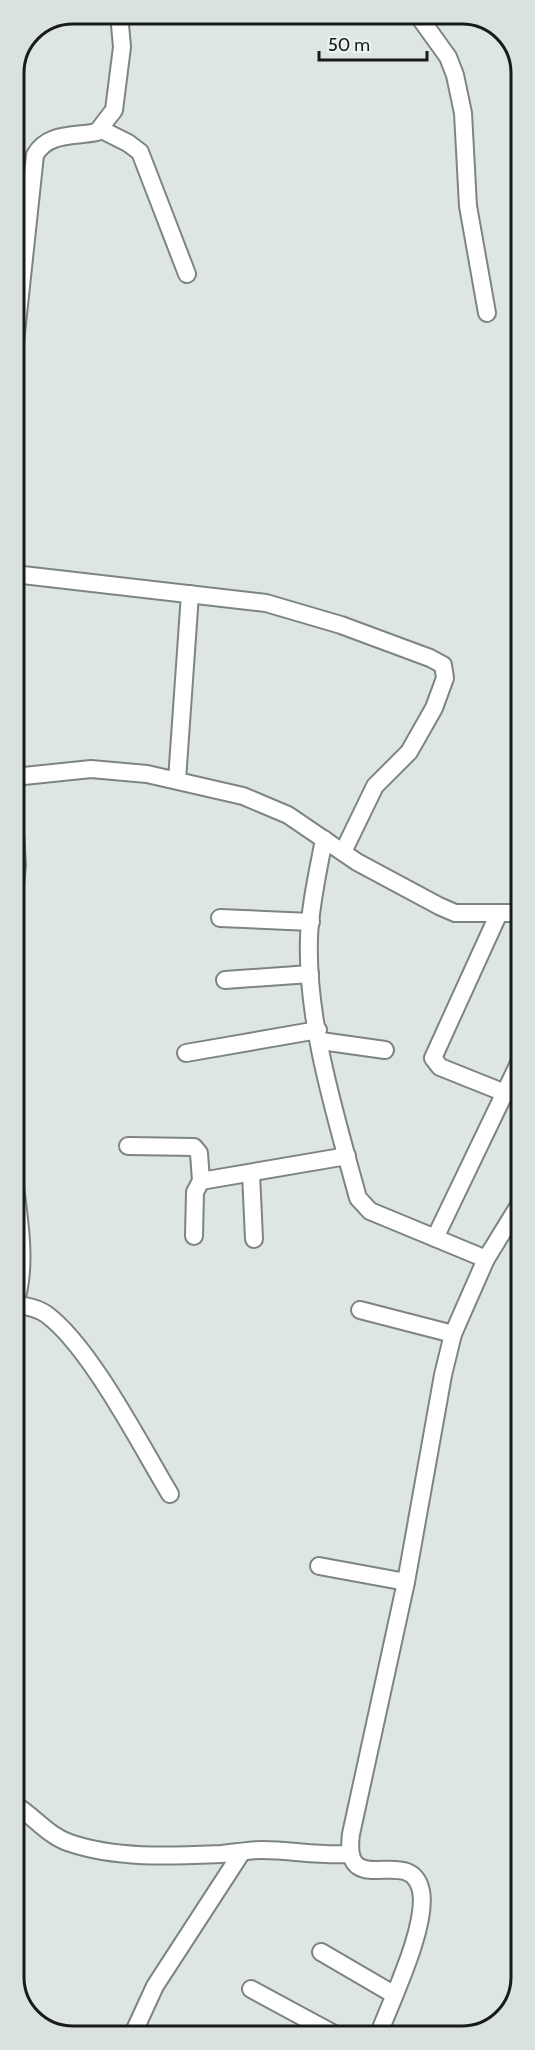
<svg xmlns="http://www.w3.org/2000/svg" width="535" height="2050" font-family="Cabin,sans-serif">
<rect width="100%" height="100%" fill="#dee6e5"/>
<g fill="none" stroke-linecap="round" stroke-linejoin="round">
<g stroke="#7d8483" stroke-width="20">
<g id="minor">
<polyline points="417,14 448,57 455,75 463,113 468,206 487,313"/>
<polyline points="100,129 128,143 140,152 187,274"/>
<path d="M14 352 35 155C48 132 74 137 97 132L114 110 122 47 119 14"/>
<polyline points="14,574 266,603 341,625 430,658 443,665 445,678 434,708 409,752 375,786 343,852"/>
<polyline points="14,777 91,769 147,774 243,796 288,815 357,862 439,906 455,913 521,913"/>
<polyline points="177,780 190,594"/>
<polyline points="14,816 17,865 14,894"/>
<path d="M324 839C318 872 310 905 309 938 306 1022 336 1117 358 1198L370 1211 486 1259"/>
<polyline points="499,913 433,1058 440,1067 505,1093"/>
<polyline points="220,918 311,922"/>
<polyline points="225,980 310,974"/>
<polyline points="321,1041 385,1050"/>
<polyline points="186,1053 318,1030"/>
<polyline points="128,1146 194,1147 199,1153 201,1181"/>
<polyline points="251,1173 254,1239"/>
<path d="M14 1179C19 1220 28 1267 14 1307"/>
<polyline points="194,1236 195,1192 201,1181 347,1156"/>
<polyline points="435,1238 521,1059"/>
<path d="M15 1304C26 1306 37 1308 46 1314 90 1346 141 1446 170 1494"/>
<polyline points="360,1310 453,1334"/>
<polyline points="319,1566 406,1582"/>
<path d="M14 1804C34 1816 48 1836 70 1843 117 1859 173 1856 221 1854 234 1853 248 1850 262 1850 291 1850 319 1856 348 1854"/>
<polyline points="321,1952 393,1994"/>
<polyline points="251,1989 338,2036"/>
<polyline points="132,2036 155,1986 242,1852"/>
<path d="M378 2036C391 2001 428 1926 421 1891 411 1842 342 1903 351 1834L406 1582 443 1375 453 1334 486 1259 521 1202"/>
</g>
</g>
<use href="#minor" stroke="#fff" stroke-width="16"/>
</g>
<path d="M0 0H535V2050H0ZM73 24H462A49 49 0 0 1 511 73V1977A49 49 0 0 1 462 2026H73A49 49 0 0 1 24 1977V73A49 49 0 0 1 73 24Z" fill="#dae2e1" fill-rule="evenodd"/>
<path fill="none" stroke="#181b1b" stroke-width="3" d="M73 24H462A49 49 0 0 1 511 73V1977A49 49 0 0 1 462 2026H73A49 49 0 0 1 24 1977V73A49 49 0 0 1 73 24Z"/>
<path d="M319 51v9h108v-9" fill="none" stroke="#181b1b" stroke-width="3"/>
<text x="328" y="51" font-size="18" fill="#181b1b" stroke="#ebf3f2" stroke-width="4.5" paint-order="stroke">50 m</text>
</svg>
